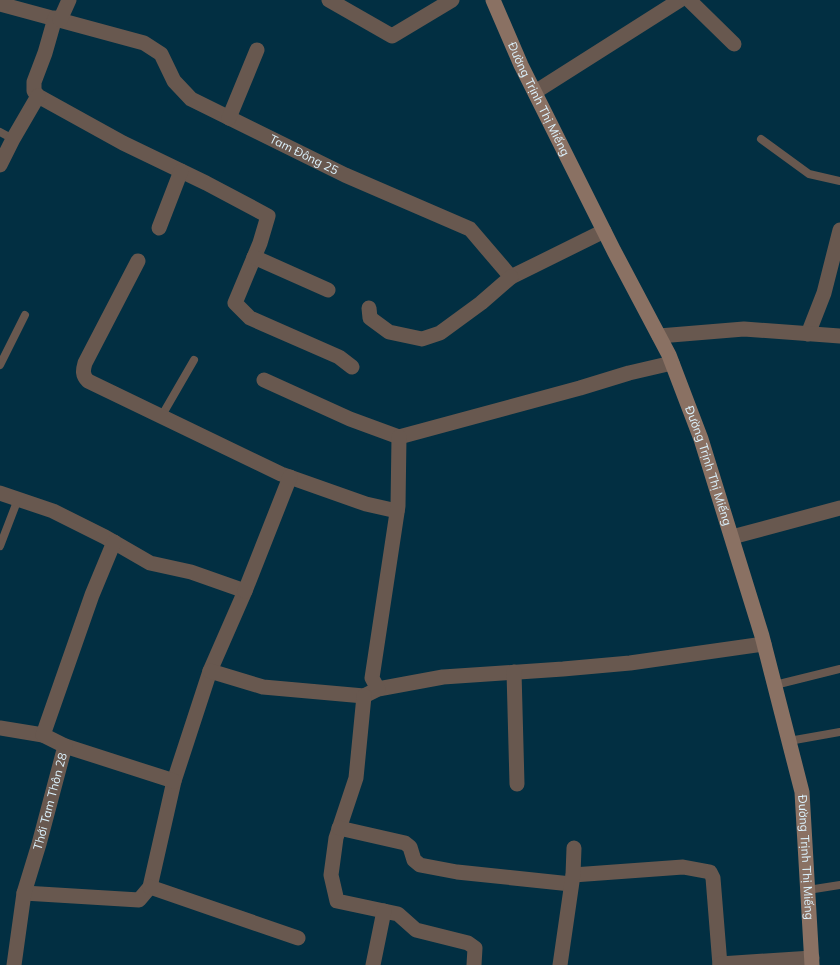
<svg xmlns="http://www.w3.org/2000/svg" width="840" height="965" font-family="Mulish,sans-serif">
<rect width="100%" height="100%" fill="#022f42"/>
<g fill="none" stroke-linecap="round" stroke-linejoin="round">
<g stroke="#68584f" stroke-width="8">
<polyline points="0,132 13,139"/>
<polyline points="761,139 809,174 840,181"/>
<polyline points="0,365 25,315"/>
<polyline points="161,417 194,360"/>
<polyline points="0,546 18,499"/>
<polyline points="775,685 840,669"/>
<polyline points="789,741 840,732"/>
<polyline points="808,890 840,885"/>
</g>
<g stroke="#68584f" stroke-width="15">
<polyline points="329,0 392,36 452,0"/>
<polyline points="689,0 734,44"/>
<path id="s1" d="M0 4 144 43 161 54 174 81 191 99 345 175 470 229 511 277 604 231"/>
<polyline points="55,18 45,53 34,82 34,91 38,96 123,143 206,183 268,216 260,243 235,303 250,318 339,357 352,367"/>
<polyline points="60,20 69,0"/>
<polyline points="535,92 680,0"/>
<polyline points="229,118 257,50"/>
<polyline points="0,165 13,139 38,96"/>
<polyline points="159,228 181,171"/>
<polyline points="254,257 328,290"/>
<path d="M138 261 85 363C83 370 82 375 88 381L281 474 366 504 397 511"/>
<polyline points="369,308 370,318 389,332 422,339 440,333 481,303 511,277"/>
<polyline points="808,334 824,293 840,230"/>
<polyline points="659,336 744,329 840,336"/>
<polyline points="264,380 350,419 399,437 580,388 629,373 672,363"/>
<polyline points="0,493 53,511 105,537 150,563 191,572 245,591 210,671 174,781 150,887 139,900 24,893"/>
<polyline points="732,537 840,508"/>
<polyline points="245,591 290,477"/>
<polyline points="210,671 263,687 364,696 378,689 443,677 563,669 630,663 764,644"/>
<polyline points="514,672 517,784"/>
<polyline points="378,689 372,678 398,506 399,437"/>
<polyline points="364,696 356,778 336,838 331,875 337,901 398,914 416,930 468,943 475,948 474,965"/>
<polyline points="0,728 43,735"/>
<polyline points="65,746 174,781"/>
<polyline points="339,828 405,843 410,847 414,860 420,865 457,872 571,884"/>
<polyline points="573,875 683,867 710,872 713,878 720,965"/>
<polyline points="150,887 298,938"/>
<polyline points="720,964 812,958"/>
<path id="s2" d="M14 965 24 893 39 844 65 746 43 735 92 595 114 542"/>
<polyline points="373,965 384,911"/>
<polyline points="560,965 573,875 574,848"/>
</g>
<path stroke="#8a7163" stroke-width="15" id="s3" d="M493 0 521 65 614 251 669 355 701 439 762 636 802 792 812 965"/>
</g>
<g text-anchor="middle" stroke-width="5" stroke-linejoin="round" paint-order="stroke">
<g font-size="12" fill="#dcf3fe" stroke="#042533">
<text dy="4" stroke="none"><textPath href="#s3" startOffset="109">Đường Trịnh Thị Miếng</textPath></text>
<text dy="4" stroke="none"><textPath href="#s1" startOffset="350">Tam Đông 25</textPath></text>
<text dy="4" stroke="none"><textPath href="#s3" startOffset="514">Đường Trịnh Thị Miếng</textPath></text>
<text dy="4" stroke="none"><textPath href="#s2" startOffset="168">Thới Tam Thôn 28</textPath></text>
<text dy="4" stroke="none"><textPath href="#s3" startOffset="919">Đường Trịnh Thị Miếng</textPath></text>
</g>
</g>
</svg>
